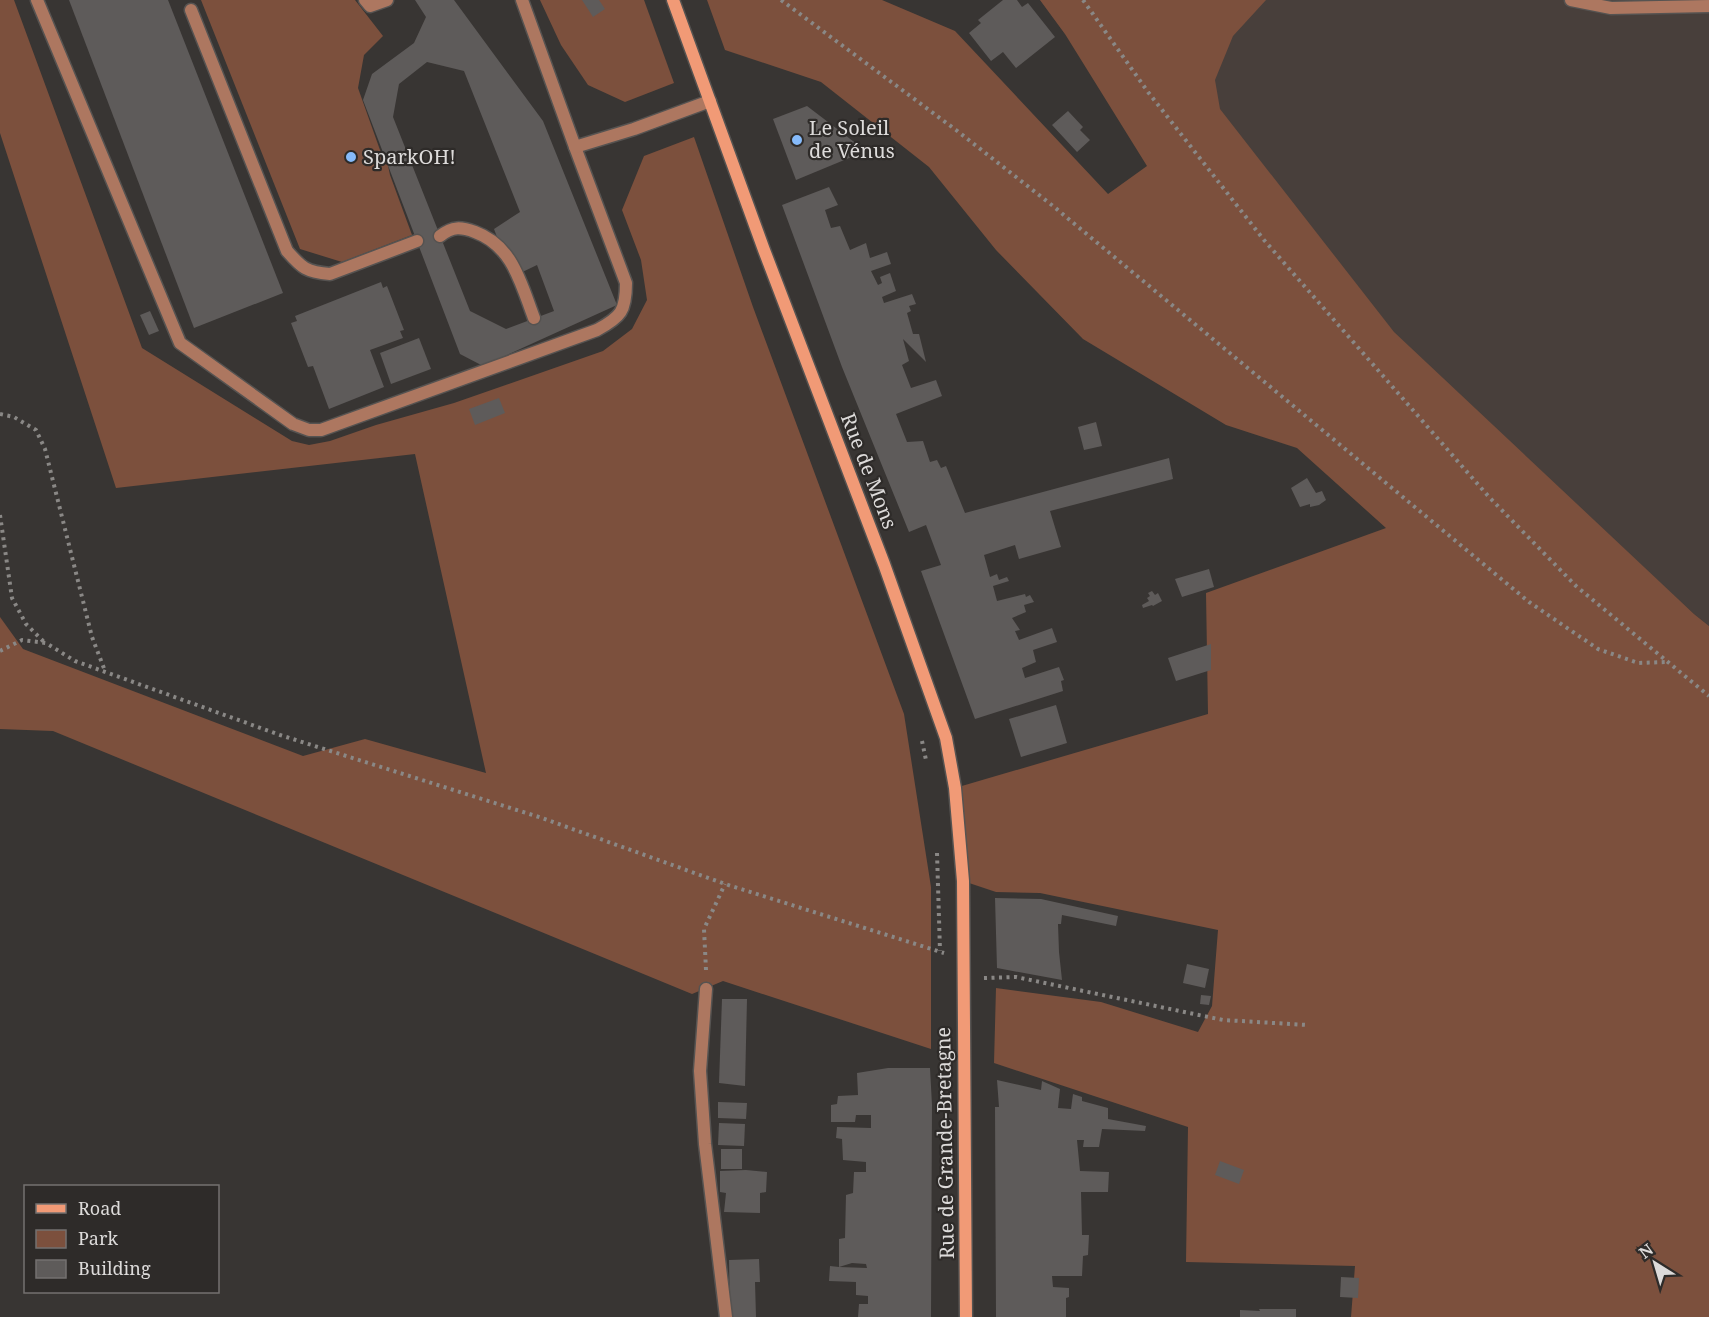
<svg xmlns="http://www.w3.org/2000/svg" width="1709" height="1317" font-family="'Noto Serif',serif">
<rect width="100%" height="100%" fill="#383533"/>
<polygon fill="#483f3b" points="1040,0 1709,0 1709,626 1694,614 1065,34"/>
<g fill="#7c503d">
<polygon points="0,0 14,0 142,348 292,441 309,445 330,441 376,425 454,403 603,351 632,329 647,300 641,260 622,210 644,156 694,137 753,307 904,714 931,887 931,1049 723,981 692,994 53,731 0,729 0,617 23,649 303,756 365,739 486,773 415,454 116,488 0,133"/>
<polygon points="201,0 355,0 383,36 364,55 358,88 380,150 387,161 390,175 412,235 342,262 300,249"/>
<polygon points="540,0 644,0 674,83 625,102 588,85 561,45"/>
<polygon points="707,0 882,0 955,31 1108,194 1147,166 1065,34 1040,0 1266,0 1233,36 1215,80 1220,109 1394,332 1694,614 1709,626 1709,1317 1351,1317 1355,1266 1186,1262 1188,1127 994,1063 996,988 1101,1002 1198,1032 1212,1006 1218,930 1040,893 996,892 963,881 955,788 1208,714 1206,593 1386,528 1297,448 1226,425 1083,339 996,250 929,167 821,82 725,50"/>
</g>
<g fill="#5e5b5a" fill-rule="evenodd">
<polygon points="69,0 168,0 283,293 194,328"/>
<path d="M415 0H454L543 121 617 305 483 366 460 354 363 100 372 74 414 43 426 17ZM427 62 464 71 520 212 494 229 512 277 537 265 554 311 506 329 470 311 393 117 399 84Z"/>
<polygon points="582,0 599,0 605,9 593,17"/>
<polygon points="1003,0 1017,0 1022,7 1028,3 1055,37 1016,68 1003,52 991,61 969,33 981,23 978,20"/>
<polygon points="807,106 866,151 796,180 773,119"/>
<polygon points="1068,111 1083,127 1080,130 1090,140 1077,152 1052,125"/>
<polygon points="829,187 838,205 825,210 831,228 840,226 850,250 866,243 870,258 887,252 891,264 871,271 878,285 882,283 880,277 890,273 896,291 882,297 884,303 912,294 916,304 909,306 911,311 907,313 913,334 919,334 926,362 903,339 909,361 902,365 911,388 936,380 942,396 896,414 907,442 923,441 930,462 937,460 941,468 946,466 965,513 1169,458 1173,479 1050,511 1061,547 1019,559 1015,545 984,555 990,577 997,574 999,580 1007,577 1009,581 993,586 997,601 1025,594 1026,597 1030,595 1034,602 1024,605 1026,612 1012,618 1020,630 1015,631 1019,640 1052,628 1057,642 1033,650 1036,662 1022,668 1025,678 1059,667 1064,680 1061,681 1063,691 975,719 921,571 941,565 926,525 909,532 842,367 782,205"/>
<polygon points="381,282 383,288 387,286 404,330 400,331 403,338 370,350 384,387 329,409 313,366 308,367 291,323 297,321 295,316"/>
<polygon points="150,311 159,331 149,335 140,315"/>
<polygon points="419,338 431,369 391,384 380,353"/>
<polygon points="499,398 505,413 475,425 469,409"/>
<polygon points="1096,422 1102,446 1084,450 1078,427"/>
<polygon points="1307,478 1316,493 1322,491 1326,500 1319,505 1310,507 1310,504 1300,507 1291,488"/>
<polygon points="1209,569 1214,587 1182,597 1175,579"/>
<polygon points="1152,591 1155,595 1158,593 1162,601 1153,606 1152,605 1143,608 1142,605 1149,601 1147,598 1150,596 1148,593"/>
<polygon points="1211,644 1211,670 1176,681 1168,658"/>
<polygon points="1056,705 1067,743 1021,757 1009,719"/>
<polygon points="995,898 1041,899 1118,916 1116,926 1062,915 1061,924 1058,924 1059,952 1062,980 997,968"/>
<polygon points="1187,964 1209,969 1205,988 1183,983"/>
<polygon points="1201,995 1211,996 1209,1005 1200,1004"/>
<polygon points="722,999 747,999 745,1086 719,1083"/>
<path d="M888 1068H930L932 1105 931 1317H858L859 1304H868V1296L856 1295V1282L829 1281 830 1266 839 1267V1239L845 1238 846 1195 853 1193 854 1172H866V1162L843 1160 842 1139 836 1138 837 1127 871 1128V1115H856L855 1122H831V1105L837 1104 838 1096 858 1095 857 1073ZM852 1263 866 1264 867 1268 839 1267Z"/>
<polygon points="997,1080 1041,1090 1042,1081 1060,1089 1058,1108 1071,1109 1073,1094 1082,1097 1082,1101 1108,1108 1108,1119 1146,1126 1145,1131 1102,1129 1099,1147 1083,1147 1084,1140 1077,1140 1080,1171 1109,1172 1108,1192 1081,1192 1082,1235 1089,1235 1088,1255 1083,1256 1082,1276 1052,1276 1053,1287 1069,1288 1069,1297 1066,1298 1066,1317 996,1317 995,1107 999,1107"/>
<polygon points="718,1102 747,1103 746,1119 718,1118"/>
<polygon points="719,1123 745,1124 744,1146 718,1145"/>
<rect x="721" y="1149" width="21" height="20"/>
<polygon points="1220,1161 1244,1170 1239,1184 1215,1175"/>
<polygon points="746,1170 767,1172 766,1192 760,1193 760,1213 724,1212 726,1193 720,1192 720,1171"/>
<polygon points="759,1259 760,1282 755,1282 756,1317 730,1317 729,1260"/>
<polygon points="1341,1277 1359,1278 1358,1298 1340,1297"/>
<polygon points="1259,1309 1296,1309 1296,1317 1240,1317 1240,1310 1260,1311"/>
</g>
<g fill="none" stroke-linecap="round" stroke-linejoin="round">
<g stroke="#565351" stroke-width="15">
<g id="lane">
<path d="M37 0 180 343 293 424 309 430H321L597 330C621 317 626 311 626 283L575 147"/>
<polyline points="365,0 370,6 387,0"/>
<polyline points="522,0 575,147 634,129 710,101"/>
<path d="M191 10 287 251C302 268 306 272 330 274L417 241"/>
<path d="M440 236C453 226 461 227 475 232 513 246 521 284 534 318"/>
</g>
</g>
<g stroke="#565351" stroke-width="15">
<g id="street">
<polyline points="1571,0 1611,8 1709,6"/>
<polyline points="706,989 700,1071 705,1144 726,1317"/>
</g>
</g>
<g stroke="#565351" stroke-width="15">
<polyline id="secondary" points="673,0 764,250 884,564 946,738 955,788 963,881 966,1317"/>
</g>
<g stroke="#8a8886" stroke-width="4" stroke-dasharray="3 4.5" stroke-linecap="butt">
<polyline points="781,0 956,130 1053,206 1529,602 1598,649 1638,663 1667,662"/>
<polyline points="1083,0 1148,92 1264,240 1489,497 1576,586 1709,696"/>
<polyline points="0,414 14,417 36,430 45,449 92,637 105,671"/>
<polyline points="0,515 12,598 26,624 45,643"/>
<polyline points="0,651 22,640 46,643 75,661 280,735 542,818 725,884 944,953"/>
<polyline points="922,741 926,760"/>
<polyline points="937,853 940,951"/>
<polyline points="706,970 704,929 725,884"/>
<polyline points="984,978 1016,977 1223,1020 1308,1025"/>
</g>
<use href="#lane" stroke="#ad7760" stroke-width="12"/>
<use href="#street" stroke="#ad7760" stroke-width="12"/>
<use href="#secondary" stroke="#f19a76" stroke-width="12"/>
</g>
<g fill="#86bbfb" stroke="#2e2b29" stroke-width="2">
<circle cx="797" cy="140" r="6"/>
<circle cx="351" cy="157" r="6"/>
</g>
<g text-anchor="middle" stroke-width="4.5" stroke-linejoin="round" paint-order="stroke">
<g font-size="20" fill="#dddbda" stroke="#2e2b29" text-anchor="start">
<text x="809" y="135">Le Soleil<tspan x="809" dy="23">de Vénus</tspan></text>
<text x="363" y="164">SparkOH!</text>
</g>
<g font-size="20" fill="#dddbda" stroke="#2e2b29">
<text transform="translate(869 471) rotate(69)" y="7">Rue de Mons</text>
<text transform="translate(945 1143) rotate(-91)" y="7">Rue de Grande-Bretagne</text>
</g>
</g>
<rect x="24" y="1185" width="195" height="108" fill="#2e2b29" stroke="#747170" stroke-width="1.5"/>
<rect x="36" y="1204" width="30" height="9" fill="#f19a76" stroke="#747170" stroke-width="1.5"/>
<text x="78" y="1215" font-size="18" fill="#dddbda">Road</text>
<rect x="36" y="1230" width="30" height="18" fill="#7c503d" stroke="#747170" stroke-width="1.5"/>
<text x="78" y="1245" font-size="18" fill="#dddbda">Park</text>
<rect x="36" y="1260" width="30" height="18" fill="#5e5b5a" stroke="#747170" stroke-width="1.5"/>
<text x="78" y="1275" font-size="18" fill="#dddbda">Building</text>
<g transform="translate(1655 1263) rotate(323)" stroke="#2e2b29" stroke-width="4.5" paint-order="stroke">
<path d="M0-4.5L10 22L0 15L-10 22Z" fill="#dddbda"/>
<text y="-9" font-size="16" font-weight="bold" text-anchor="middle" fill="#dddbda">N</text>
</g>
</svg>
